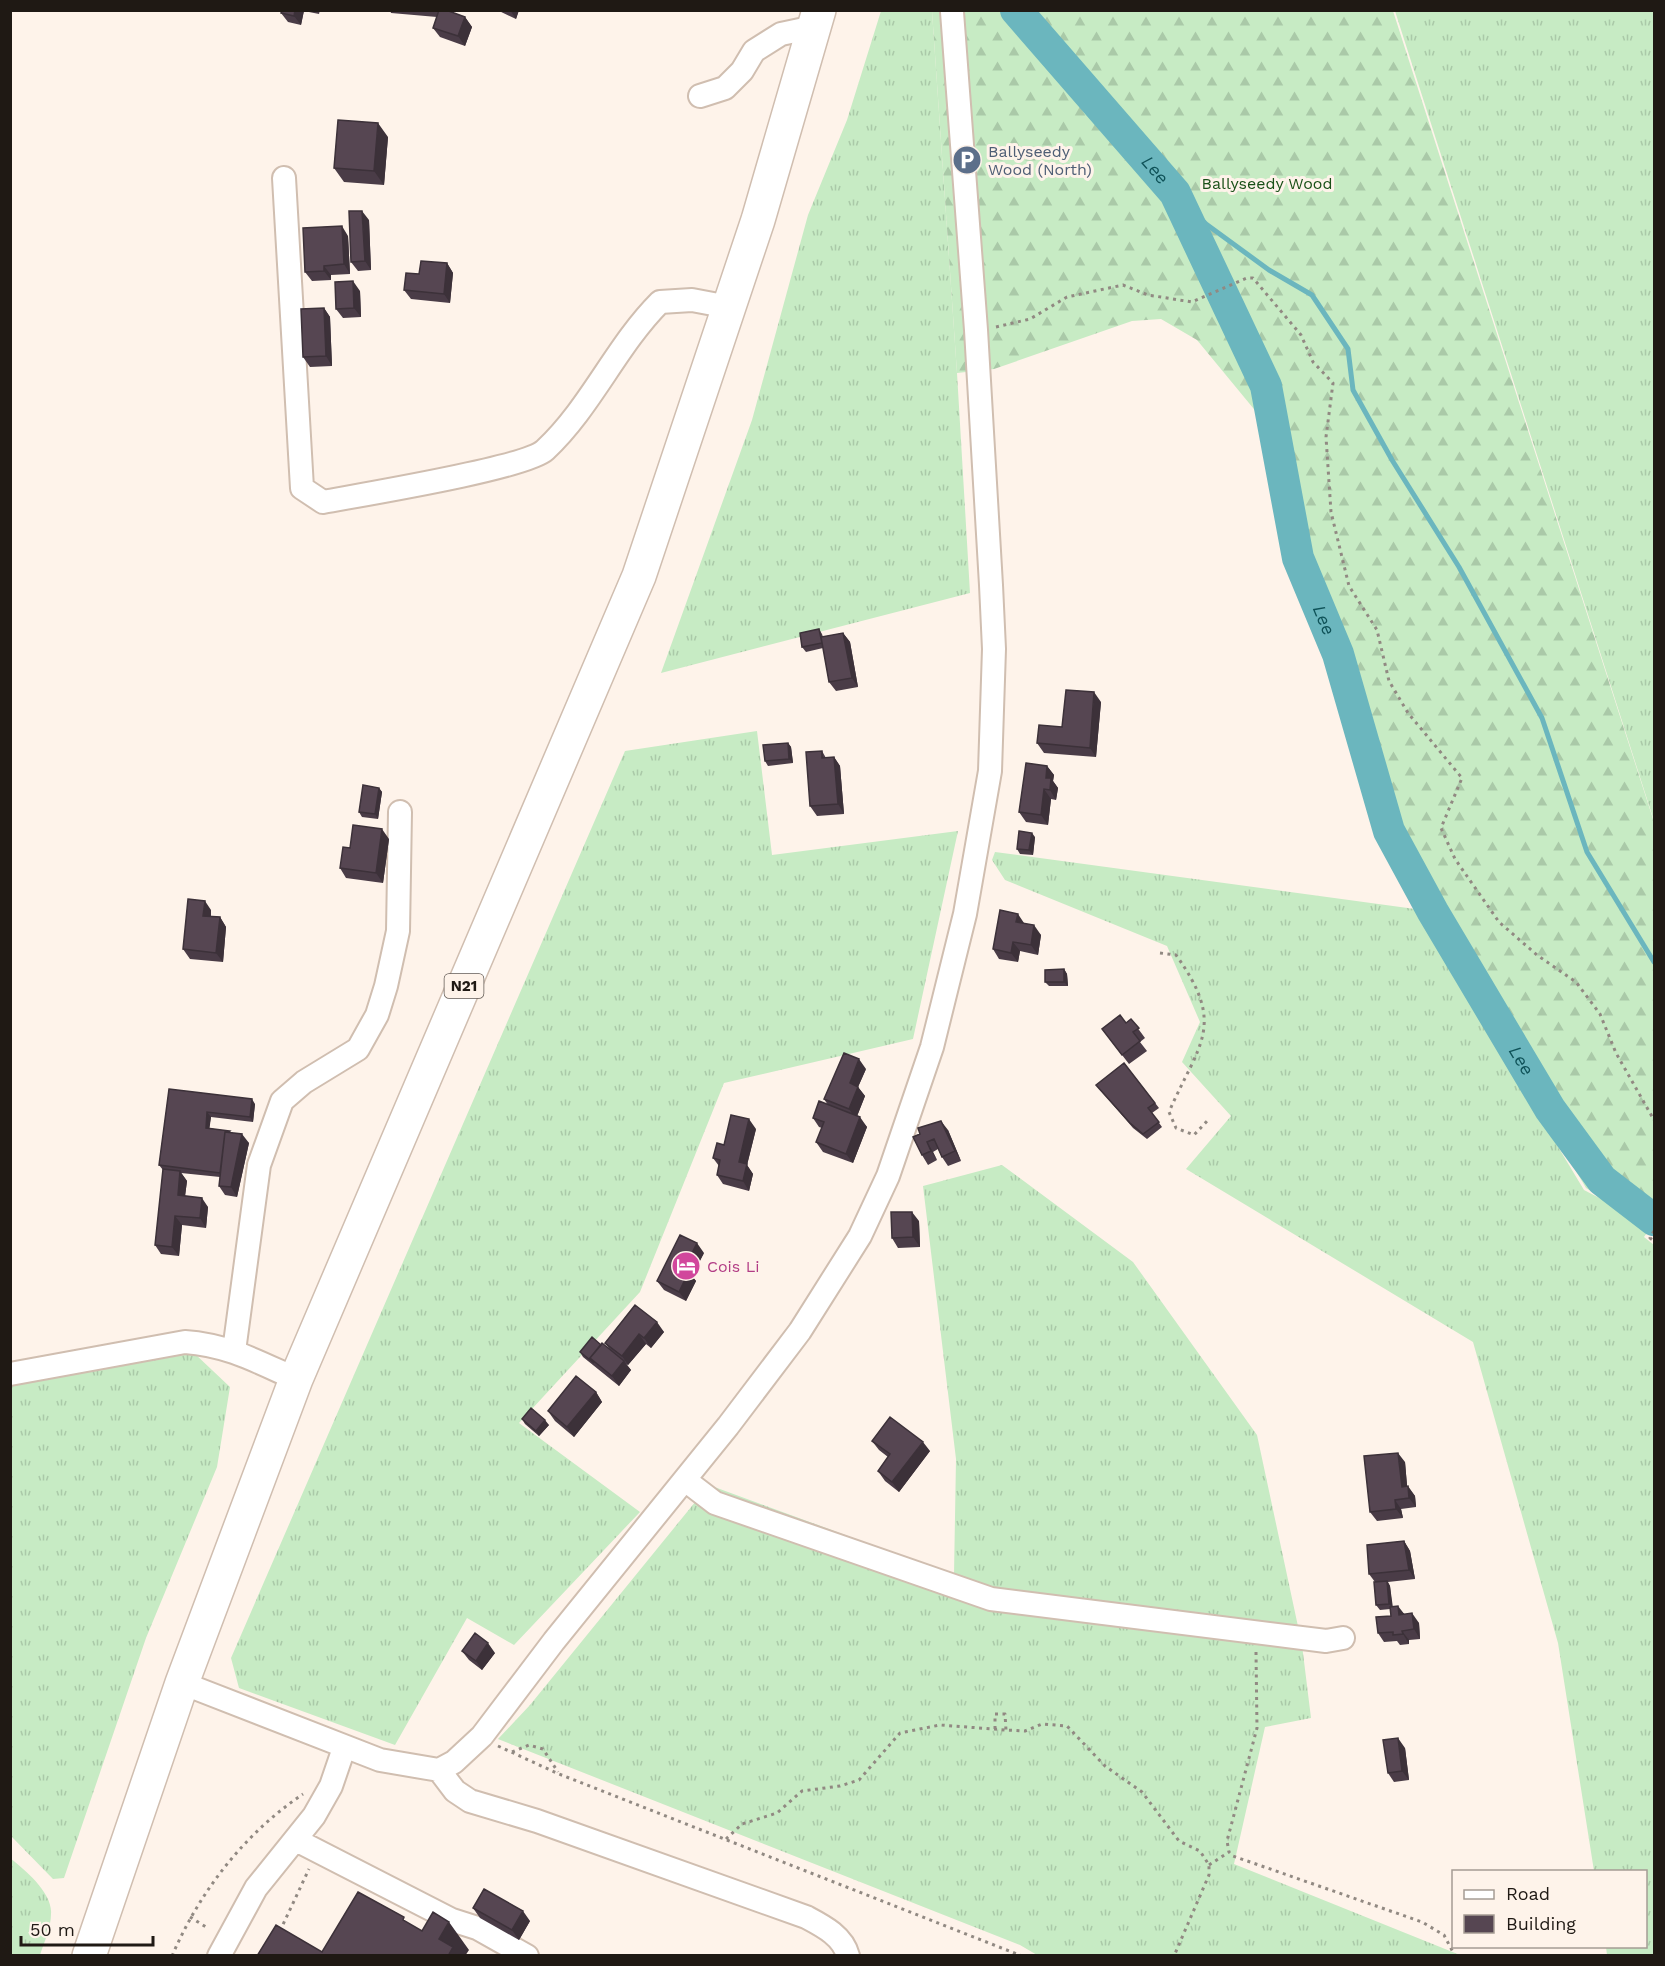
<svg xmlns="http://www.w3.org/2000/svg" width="1665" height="1966" font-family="'Work Sans',sans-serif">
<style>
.grass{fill:url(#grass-tufts)}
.forest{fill:url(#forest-firs)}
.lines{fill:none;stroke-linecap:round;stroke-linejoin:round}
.stream{stroke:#6bb6be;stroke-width:5}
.river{stroke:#6bb6be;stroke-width:32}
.minor-casing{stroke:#d0beb0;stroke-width:26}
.highway-casing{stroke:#d0beb0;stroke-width:36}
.path{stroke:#918982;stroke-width:3;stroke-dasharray:3 4.5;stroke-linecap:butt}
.minor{stroke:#fff;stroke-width:22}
.highway{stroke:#fff;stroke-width:33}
.wall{fill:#4a3c47}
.shaded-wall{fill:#3c3139}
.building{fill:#564652;stroke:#3c3139;stroke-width:1.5}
.labels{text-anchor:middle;stroke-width:6;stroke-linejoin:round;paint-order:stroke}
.shield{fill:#fef3ea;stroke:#625a54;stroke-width:1.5}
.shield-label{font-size:15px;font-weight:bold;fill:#1f1914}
.service-label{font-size:16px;fill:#4e5e75;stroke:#fef3ea;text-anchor:start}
.park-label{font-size:16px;fill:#195017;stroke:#fef3ea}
.hotel-label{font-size:16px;fill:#b23c85;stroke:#fef3ea;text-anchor:start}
.water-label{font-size:18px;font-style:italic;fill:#0f5258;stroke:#fef3ea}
</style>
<defs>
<pattern id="grass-tufts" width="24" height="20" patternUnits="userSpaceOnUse" patternTransform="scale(1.5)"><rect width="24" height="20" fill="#c7ebc4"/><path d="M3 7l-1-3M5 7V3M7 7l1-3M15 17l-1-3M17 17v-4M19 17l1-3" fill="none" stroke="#aac9a8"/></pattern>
<pattern id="forest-firs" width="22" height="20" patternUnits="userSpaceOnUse" patternTransform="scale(1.5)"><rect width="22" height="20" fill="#c7ebc4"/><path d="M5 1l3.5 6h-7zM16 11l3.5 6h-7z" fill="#aac9a8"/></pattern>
</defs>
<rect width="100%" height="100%" fill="#fef3ea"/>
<path class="grass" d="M881 11H932L957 373 970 593 661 673 752 420 808 215 847 120Z
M1395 11H1654V821Z
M757 731 772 855 958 831 913 1039 724 1083 640 1292 519 1423 640 1512 514 1645 467 1618 395 1745 239 1688 231 1658 625 751Z
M995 852 1415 909 1584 1190 1634 1216 1649 1230 1644 1237 1654 1245V1955H1607L1606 1947 1646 1946V1872L1594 1871 1558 1643 1473 1342 1186 1169 1231 1116 1182 1062 1200 1022 1167 946 1005 880 992 860Z
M1002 1165 1133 1262 1257 1435 1302 1645 1311 1718 1265 1727 1234 1864 1460 1955H1037L1020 1945 498 1739 530 1705 709 1485 954 1575 956 1459 923 1186Z
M194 1353 230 1387 217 1467 146 1638 64 1878 53 1879 11 1836 10 1386Z
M10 1858C25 1870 53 1893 51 1914 51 1927 44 1943 40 1955H11Z"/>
<path class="forest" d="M932 11H1393L1654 822V1231L1586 1188 1390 858 1332 667 1289 562 1258 414 1197 340 1161 319 1132 321 994 369 957 373Z"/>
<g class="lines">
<path class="stream" d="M1175 193 1206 224 1269 270 1312 295 1348 349 1353 390 1392 460 1459 567 1542 718 1587 852 1654 962"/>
<path class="river" id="s1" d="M1016 10 1175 193 1266 386 1298 558 1338 654 1389 831 1433 912 1550 1109 1602 1180 1654 1220"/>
<g class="minor-casing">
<path id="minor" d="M700 96 725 88 742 71 754 51 781 34 814 27
M284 178 302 488 323 502C360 495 526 468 545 450 591 407 616 346 660 302L692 300 729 307
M234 1351 259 1165 282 1101 304 1082 358 1049 377 1015 386 986 398 931 400 812
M10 1374 185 1342C228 1345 258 1362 296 1379
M685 1480 715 1503 991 1599 1326 1641 1343 1638
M182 1683 380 1760 439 1770 454 1762 482 1736 554 1641 728 1426 800 1331 860 1236 888 1176 932 1047 965 914 990 771 994 649 991 585 976 330 952 12
M439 1770 455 1791 470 1801 537 1821 806 1917C823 1926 843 1936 848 1956
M296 1840 452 1920 477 1928 527 1956
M219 1956 256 1888 314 1816 331 1786 344 1748"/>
</g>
<g class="highway-casing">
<path id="highway" d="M89 1956 182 1683 296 1379 639 576 758 220 819 10"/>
</g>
<path class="path" d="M996 327 1030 319 1067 297 1123 285 1148 295 1192 302 1247 278H1253L1301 335 1313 362 1333 383 1326 437 1331 512 1349 586 1377 630 1389 681 1408 713 1462 778 1441 828 1455 859 1499 922 1537 955 1576 982 1600 1014 1616 1053 1654 1120
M1160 953 1176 955C1227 1026 1199 1043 1169 1112L1176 1128 1194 1135 1208 1120
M1654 1231 1650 1238 1654 1241
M1256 1652 1257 1728 1227 1841 1229 1852 1233 1856 1422 1922 1444 1935 1455 1956
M995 1729V1714H1005L1006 1730
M498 1746 559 1774 1022 1956
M512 1752 529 1745 543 1749 558 1772
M726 1839 742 1824 777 1813 802 1791 840 1786 859 1780 900 1733 940 1725 1006 1730 1025 1731 1042 1724 1067 1726 1105 1766 1142 1792 1179 1841 1200 1851 1209 1865V1875L1174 1956
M1209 1865 1229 1852
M190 1917 206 1927
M280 1931 309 1869
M255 1955V1956
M172 1956C200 1891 244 1834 303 1794"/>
<use href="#minor" class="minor"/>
<use href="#highway" class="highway"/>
</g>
<path class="wall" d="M282 10H320L319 14 304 11 301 25 288 22 281 13Z
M390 10H446L465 17 472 27 465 46 440 37 433 28 437 17 391 13Z
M497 10H519L516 19Z
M388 137 384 185 344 182 334 168Z
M369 220 371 270 358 271 351 262Z
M348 236 350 274 331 275V280L312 281 305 272Z
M447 263 453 273 450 303 411 299 404 290 419 274Z
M360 291 361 317 343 318 336 309Z
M324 308 330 317 332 366 310 367 303 357Z
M819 629 822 634 823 637 843 633 850 642 858 687 836 691 829 682 823 648 806 652 802 647Z
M1101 702 1096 757 1044 753 1037 743Z
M788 743 791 747 793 763 768 766 765 761Z
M822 751 826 758 834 757 840 766 844 814 817 816 810 806Z
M1047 766 1054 775 1053 781 1058 788 1056 800 1051 799 1048 825 1026 822 1019 812Z
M379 788 382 792 378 819 362 817 359 812Z
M1035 837 1033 855 1020 854 1017 849Z
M389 839 383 883 346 878 340 868 350 848Z
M211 910V916L220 917 226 927 223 962 190 959 183 949Z
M1024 923 1041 935 1038 955 1020 951 1018 962 999 959 993 949Z
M1064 969 1067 974 1068 986H1049L1045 982Z
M1131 1019 1145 1038 1140 1042 1147 1051 1129 1064 1102 1029 1126 1023Z
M1124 1063 1159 1108 1152 1113 1162 1127 1147 1139 1133 1128 1096 1085Z
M866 1069 858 1087 865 1096 857 1116 867 1127 853 1163 823 1152 816 1142 822 1128 819 1127 813 1118 828 1105 824 1099Z
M169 1089 255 1104 253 1122 211 1117 209 1128 231 1132 249 1143 237 1197 225 1195 219 1186 220 1177 181 1173 187 1181 185 1196 208 1207 206 1228 182 1225 179 1256 161 1254 155 1245 163 1170 159 1165Z
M756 1129 747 1165 753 1174 749 1191 723 1184 717 1175 719 1166 713 1158 724 1145Z
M948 1130 961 1161 948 1166 942 1157 938 1149 933 1152 937 1160 928 1165 922 1155 920 1134Z
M919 1221 920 1247 898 1248 892 1238Z
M704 1253 692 1276 696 1281 686 1301 664 1290 657 1281Z
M635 1305 664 1332 651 1348 646 1344 628 1365 626 1364 631 1370 619 1386 583 1357 580 1352 601 1345 610 1350 605 1343Z
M596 1392 602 1402 574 1437 555 1421 548 1411Z
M522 1419 549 1425 539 1436 525 1424Z
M872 1441 930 1451 899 1492 885 1481 878 1471 888 1457 879 1450Z
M1405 1462 1407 1486 1415 1496 1416 1507 1401 1509 1403 1518 1377 1521 1370 1512Z
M1404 1541 1410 1551 1415 1579 1388 1582 1390 1586 1392 1606 1419 1623 1420 1639 1409 1640V1644L1400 1645 1397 1641 1384 1642 1378 1633 1391 1616 1390 1609 1380 1610 1376 1605 1375 1582 1369 1574Z
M462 1651 495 1653 482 1670 469 1660Z
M1405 1748 1409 1780 1394 1782 1388 1773Z
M473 1908 530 1921 519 1940 480 1918Z"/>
<path class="shaded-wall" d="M295 10H304L301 25 294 16Z
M510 10H519L516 19Z
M465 17 472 27 465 46 458 36Z
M378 123 388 137 384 185 374 171Z
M362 211 369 220 371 270 365 261Z
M342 226 348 236 350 274 344 264Z
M447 263 453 273 450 303 444 294Z
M324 266 331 275V280L324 271Z
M353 281 360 291 361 317 354 308Z
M324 308 330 317 332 366 326 356Z
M843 633 850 642 858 687 852 678Z
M1094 692 1101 702 1096 757 1090 748Z
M788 743 791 747 793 763 789 759Z
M834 757 840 766 844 814 838 804Z
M1047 766 1054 775 1053 781 1058 788 1056 800 1050 790 1046 778Z
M379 788 382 792 378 819 375 814Z
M1044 789 1051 799 1048 825 1041 815Z
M382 829 389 839 383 883 376 873Z
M1032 833 1035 837 1033 855 1029 850Z
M205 901 211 910 210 925 203 916Z
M1018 914 1024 923 1023 932 1016 922Z
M220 917 226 927 223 962 216 953Z
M1034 925 1041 935 1038 955 1031 945Z
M1013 942 1020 951 1018 962 1011 953Z
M1064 969 1067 974 1068 986 1064 982Z
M859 1059 866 1069 858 1087 865 1096 856 1119 849 1109 850 1083Z
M252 1099 255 1104 253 1122 250 1117Z
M207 1112 211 1117 209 1132 206 1128Z
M860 1117 867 1127 853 1163 846 1154Z
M749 1119 756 1129 747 1165 753 1174 749 1191 743 1181 739 1162Z
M941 1121 948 1130 961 1161 955 1151Z
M242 1134 249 1143 237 1197 231 1187Z
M927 1142 933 1152 937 1160 931 1151Z
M180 1171 187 1181 184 1204 178 1195Z
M202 1198 208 1207 206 1228 200 1218Z
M912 1212 919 1221 920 1247 913 1237Z
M175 1216 182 1225 179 1256 172 1247Z
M697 1243 704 1253 692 1276 696 1281 686 1301 679 1292 684 1269Z
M657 1322 664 1332 651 1348 644 1338Z
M639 1334 646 1344 628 1365 622 1356Z
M624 1361 631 1370 619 1386 612 1376Z
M596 1392 602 1402 574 1437 567 1427Z
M545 1420 549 1425 539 1436 536 1431Z
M923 1442 930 1451 899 1492 892 1482Z
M1398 1453 1405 1462 1408 1496 1402 1487Z
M1408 1486 1415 1496 1416 1507 1409 1498Z
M1395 1500 1401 1509 1403 1518 1396 1509Z
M1404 1541 1410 1551 1415 1579 1409 1570Z
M1387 1581 1390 1586 1393 1608 1389 1604Z
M1398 1606 1405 1615H1399Z
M1412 1613 1419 1623 1420 1639 1414 1629Z
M1402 1631 1409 1640V1644L1403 1634Z
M488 1643 495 1653 482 1670 476 1661Z
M1398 1738 1405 1748 1409 1780 1402 1771Z
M523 1911 530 1921 519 1940 512 1930Z
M449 1922 469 1950 465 1956H448L439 1939Z"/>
<path class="building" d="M282 10H295L294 16 281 13Z
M439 10H446L465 17 458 36 433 28Z
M338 120 378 123 374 171 334 168Z
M349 211H362L365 261 351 262Z
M342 226 344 264 324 266V271L305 272 303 228Z
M421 261 447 263 444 294 404 290 406 273 419 274Z
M353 281 354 308 336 309 335 282Z
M324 308 326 356 303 357 301 309Z
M819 629 822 643 802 647 800 633Z
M843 633 852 678 829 682 821 637Z
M1066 690 1094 692 1090 748 1037 743 1039 725 1062 727Z
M788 743 789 759 765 761 763 745Z
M822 751V758L834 757 838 804 810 806 806 752Z
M1026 763 1047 766 1046 778H1051L1050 790 1044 789 1041 815 1019 812Z
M363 785 379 788 375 814 359 812Z
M353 825 382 829 376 873 340 868 343 847 350 848Z
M1019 831 1032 833 1029 850 1017 849Z
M188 899 205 901 203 916 220 917 216 953 183 949Z
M1000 910 1018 914 1016 922 1034 925 1031 945 1013 942 1011 953 993 949Z
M1064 969V982H1045V970Z
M1120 1015 1126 1023 1131 1019 1139 1028 1133 1032 1140 1041 1122 1055 1102 1029Z
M844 1053 859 1059 850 1083 858 1087 849 1109 824 1099Z
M1124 1063 1155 1103 1148 1108 1159 1122 1143 1134 1130 1123 1096 1085Z
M169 1089 252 1099 250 1117 207 1112 206 1128 230 1131 229 1132H225L220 1173 159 1165Z
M819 1101 860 1117 846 1154 816 1142 824 1122 813 1118Z
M731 1115 749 1119 739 1162 747 1164 743 1181 717 1175 720 1160 713 1158 717 1143 724 1145Z
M941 1121 955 1151 942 1157 934 1139 927 1142 931 1151 922 1155 913 1137 920 1134 918 1128Z
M225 1132 242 1134 231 1187 219 1186Z
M163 1169 180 1171 178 1195 202 1198 200 1218 175 1216 172 1247 155 1245Z
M891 1212H912L913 1237 892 1238Z
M680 1235 697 1243 684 1269 689 1271 679 1292 657 1281Z
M635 1305 657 1322 644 1338 639 1334 622 1356 605 1343Z
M592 1337 601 1345 590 1358 594 1363 580 1352Z
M602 1343 624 1361 612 1376 590 1358Z
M576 1376 596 1392 567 1427 548 1411Z
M531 1408 545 1420 536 1431 522 1419Z
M890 1417 923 1442 892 1482 878 1471 890 1454 872 1441Z
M1398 1453 1402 1487 1408 1486 1409 1498 1395 1500 1396 1509 1370 1512 1364 1456Z
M1404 1541 1409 1570 1369 1574 1367 1545Z
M1387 1581 1389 1604 1376 1605 1374 1582Z
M1398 1606 1399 1615 1412 1613 1414 1629 1402 1631 1403 1634 1393 1635V1632L1378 1633 1376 1617 1391 1616 1390 1607Z
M475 1633 488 1643 476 1661 462 1651Z
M1398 1738 1402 1771 1388 1773 1383 1740Z
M484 1889 523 1911 512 1930 473 1908Z
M358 1892 404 1917 403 1920 422 1931 433 1912 449 1922 439 1939 453 1947 448 1956H257L276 1925 322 1952Z"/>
<defs>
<g id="parking-disc" transform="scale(1.5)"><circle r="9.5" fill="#5c6f8a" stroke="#fef3ea"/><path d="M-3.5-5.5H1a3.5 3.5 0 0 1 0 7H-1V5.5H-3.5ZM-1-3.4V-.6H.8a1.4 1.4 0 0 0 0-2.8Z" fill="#fff"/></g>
<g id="hotel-disc" transform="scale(1.5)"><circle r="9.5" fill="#d1479c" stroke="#fef3ea"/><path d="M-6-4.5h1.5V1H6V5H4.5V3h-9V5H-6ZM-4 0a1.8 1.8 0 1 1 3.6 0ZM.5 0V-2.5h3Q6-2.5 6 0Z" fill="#fff"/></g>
</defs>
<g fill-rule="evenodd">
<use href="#parking-disc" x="967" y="160"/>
<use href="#hotel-disc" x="686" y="1266"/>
</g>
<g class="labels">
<rect class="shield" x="444.5" y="974" width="39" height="24" rx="4.5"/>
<g class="shield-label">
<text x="464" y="991">N21</text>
</g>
<g class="service-label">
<text x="988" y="157">Ballyseedy<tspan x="988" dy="18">Wood (North)</tspan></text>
</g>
<g class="park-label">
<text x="1267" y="189">Ballyseedy Wood</text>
</g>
<g class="hotel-label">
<text x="707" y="1272">Cois Li</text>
</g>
<g class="water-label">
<text dy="6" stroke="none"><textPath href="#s1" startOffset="212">Lee</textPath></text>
<text dy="6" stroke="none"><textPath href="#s1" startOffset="698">Lee</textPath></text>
<text dy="6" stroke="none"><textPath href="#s1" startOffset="1184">Lee</textPath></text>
</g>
</g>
<rect width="1665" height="1966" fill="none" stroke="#1f1914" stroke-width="24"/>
<rect x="1452" y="1870" width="195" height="78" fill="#fef3ea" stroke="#a59c94" stroke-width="1.5"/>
<rect x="1464" y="1890" width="30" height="9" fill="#ffffff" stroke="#a59c94" stroke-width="1.5"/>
<text x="1506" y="1900" font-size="18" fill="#1f1914">Road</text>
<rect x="1464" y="1915" width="30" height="18" fill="#564652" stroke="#a59c94" stroke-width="1.5"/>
<text x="1506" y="1930" font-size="18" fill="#1f1914">Building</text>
<path d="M21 1936v9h132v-9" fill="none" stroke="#1f1914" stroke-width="3"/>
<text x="30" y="1936" font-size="18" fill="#1f1914" stroke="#fef3ea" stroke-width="4.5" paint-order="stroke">50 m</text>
</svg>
